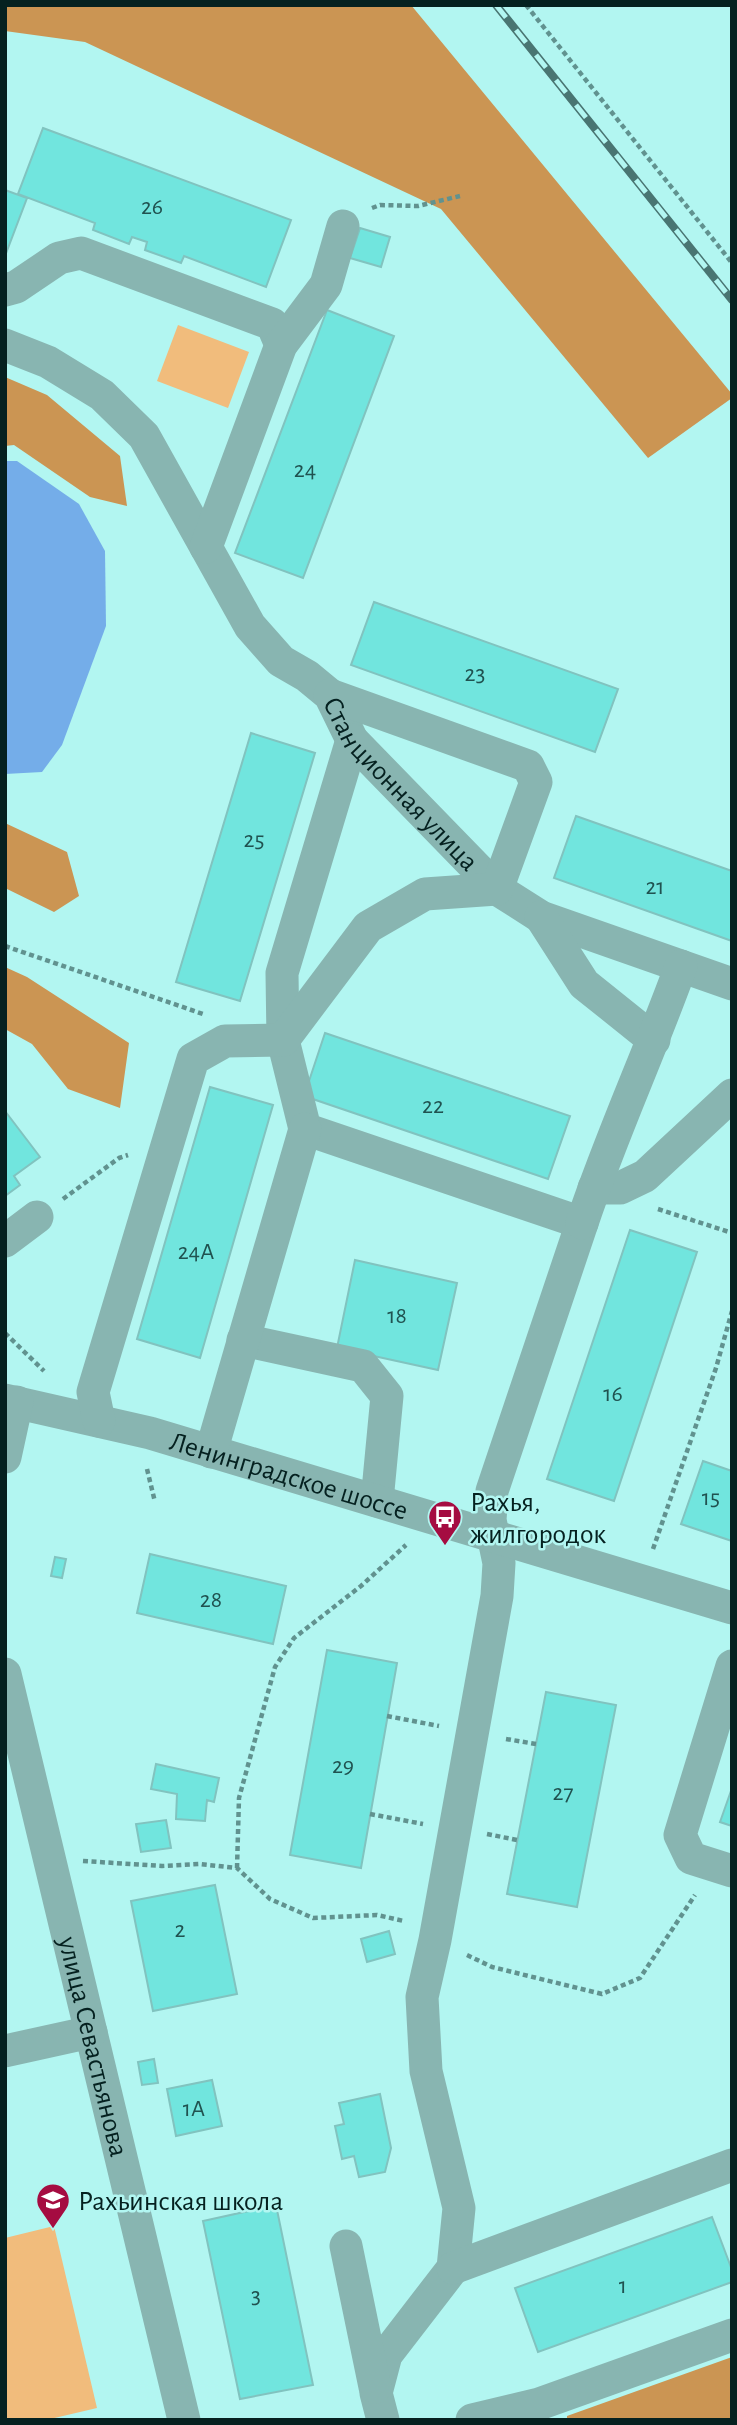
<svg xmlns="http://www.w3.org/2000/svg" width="737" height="2425" font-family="'Alegreya Sans',sans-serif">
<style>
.green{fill:#f1bc7c}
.forest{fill:#cb9553}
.water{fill:#74ade9}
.building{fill:#71e5de;stroke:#81c3bf;stroke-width:2}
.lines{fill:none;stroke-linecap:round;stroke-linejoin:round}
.path{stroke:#61928f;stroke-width:4.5;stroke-dasharray:5 3.5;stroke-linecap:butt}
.minor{stroke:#88b5b1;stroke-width:33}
.rail-casing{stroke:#497572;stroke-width:8}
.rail{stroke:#b2f6f1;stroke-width:5;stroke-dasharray:16;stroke-linecap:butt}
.labels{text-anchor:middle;stroke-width:5;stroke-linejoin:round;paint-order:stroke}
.number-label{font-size:24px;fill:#205250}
.street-label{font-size:28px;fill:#052120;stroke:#b2f6f1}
.poi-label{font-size:28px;fill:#052120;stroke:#b2f6f1;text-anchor:start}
</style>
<rect width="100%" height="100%" fill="#b2f6f1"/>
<path class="green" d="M178 325 249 352 228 408 157 381Z
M54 2226 97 2408 46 2420H5V2238Z"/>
<path class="forest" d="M5 5H411L732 394V398L648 458 441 209 85 42 5 31Z
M5 377 47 395 120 456 127 506 90 497 14 445 5 446Z
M5 823 67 852 79 896 54 912 5 888Z
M5 967 27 977 129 1043 120 1108 68 1089 32 1044 5 1029Z
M732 2357V2420H567V2416Z"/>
<path class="water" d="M5 461H17L79 504 105 551 106 626 62 745 42 772 5 774Z"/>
<path class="building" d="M43 128 291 220 266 287 184 256 181 263 145 250 147 242 132 237 129 244 93 230 95 223 18 194Z
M5 190 27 198 5 256Z
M360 228 390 237 381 267 350 258Z
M327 310 394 336 303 578 235 553Z
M374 602 618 689 595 752 351 665Z
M251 733 315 753 240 1001 176 982Z
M576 816 732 871V941L554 878Z
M325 1033 570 1116 548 1179 304 1096Z
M210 1087 273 1105 200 1358 137 1339Z
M5 1111 40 1157 14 1176 20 1185 5 1196Z
M630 1230 697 1252 614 1501 547 1479Z
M355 1260 457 1283 438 1370 337 1348Z
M703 1461 732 1471V1541L681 1524Z
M150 1554 286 1586 273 1644 137 1613Z
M55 1557 66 1559 62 1578 51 1576Z
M327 1650 397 1663 361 1868 290 1855Z
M546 1692 616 1705 577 1907 507 1894Z
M156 1764 219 1778 214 1802 207 1800 205 1821 176 1819 177 1794 151 1789Z
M732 1788V1826L720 1822Z
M166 1820 171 1848 141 1852 136 1824Z
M215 1885 237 1994 153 2011 131 1901Z
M389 1931 395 1954 367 1962 361 1939Z
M154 2059 158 2083 142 2085 138 2062Z
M212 2080 222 2126 176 2136 167 2089Z
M380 2094 391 2148 385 2172 359 2177 354 2156 342 2159 335 2126 344 2124 339 2103Z
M276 2205 313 2385 240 2399 203 2221Z
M712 2217 732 2270V2282L538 2352 515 2288Z"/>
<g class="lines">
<path class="path" d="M526 5 732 263
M372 208 380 205 418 206 460 196
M5 946 203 1014
M63 1199 119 1158 128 1155
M658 1209 729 1232 732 1231
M5 1333 44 1371
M147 1469 155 1502
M653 1549 716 1368 732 1311
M387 1716 439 1726
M506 1739 536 1744
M370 1814 423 1824
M487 1834 517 1840
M83 1861 162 1866 199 1864 237 1868 270 1899 313 1918 377 1915 404 1921
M237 1868 239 1798 275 1667 294 1638 361 1586 406 1545
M467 1955 492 1967 602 1994 640 1978 695 1895"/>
<g class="minor">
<path d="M5 290 16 287 59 258 81 253 272 324 281 345"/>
<path id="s1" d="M5 345 48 362 102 395 144 436 250 626 281 661 307 676 330 695 352 740 497 889 541 917 732 984"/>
<path d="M206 547 281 345 326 285 343 226"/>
<path d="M352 740 282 973 283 1040 305 1129 582 1223 492 1491 490 1520 499 1563 497 1596 435 1940 422 1997 426 2071 459 2208 453 2268 386 2355 376 2393 383 2420"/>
<path d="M541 917 584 984 654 1040"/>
<path d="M594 1188H620L645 1176 732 1095"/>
<path d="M582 1223C611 1136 650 1052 681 966"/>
<path d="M5 1241 37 1217"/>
<path d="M243 1340 363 1366 387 1396 377 1501"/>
<path id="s2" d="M5 1400 150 1433 732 1608"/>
<path d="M99 1421 93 1392 193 1059 225 1041 283 1040 368 927 425 894 497 889 536 782 528 766 330 695"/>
<path d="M211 1452 305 1129"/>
<path d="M5 1457 17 1402"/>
<path d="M732 1666 680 1835 691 1858 732 1871"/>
<path id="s3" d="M5 1674 184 2420"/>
<path d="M5 2051 91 2032"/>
<path d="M346 2246 375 2387"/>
<path d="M453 2268 732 2165"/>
<path d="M472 2420 539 2404 732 2335"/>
</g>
<g class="rail-casing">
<path id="rail" d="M496 5 732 300"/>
</g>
<use href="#rail" class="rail"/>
</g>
<defs>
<g id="bus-pin" transform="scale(1.75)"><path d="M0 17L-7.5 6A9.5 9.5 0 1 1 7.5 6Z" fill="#a50c41" stroke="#b2f6f1"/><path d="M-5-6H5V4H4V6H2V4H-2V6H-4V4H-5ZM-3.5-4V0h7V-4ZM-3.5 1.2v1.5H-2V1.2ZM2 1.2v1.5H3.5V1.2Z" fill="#fff"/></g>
<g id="school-pin" transform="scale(1.75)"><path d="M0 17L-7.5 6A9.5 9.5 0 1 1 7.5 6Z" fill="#a50c41" stroke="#b2f6f1"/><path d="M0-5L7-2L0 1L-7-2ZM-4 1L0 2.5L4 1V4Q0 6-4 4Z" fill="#fff"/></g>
</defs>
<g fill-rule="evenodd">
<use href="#bus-pin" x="445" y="1517"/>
<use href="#school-pin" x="53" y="2200"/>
</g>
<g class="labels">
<g class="number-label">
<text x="152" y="214">26</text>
<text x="305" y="477">24</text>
<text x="475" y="681">23</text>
<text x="254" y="847">25</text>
<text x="655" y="894">21</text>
<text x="433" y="1113">22</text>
<text x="196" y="1259">24А</text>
<text x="397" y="1323">18</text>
<text x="613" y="1401">16</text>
<text x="711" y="1505">15</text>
<text x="211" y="1607">28</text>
<text x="343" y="1773">29</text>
<text x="563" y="1800">27</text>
<text x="180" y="1937">2</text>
<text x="194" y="2116">1А</text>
<text x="623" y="2293">1</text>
<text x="256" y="2303">3</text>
</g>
<g class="street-label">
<text dy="10" stroke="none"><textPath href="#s1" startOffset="607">Станционная улица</textPath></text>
<text dy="10" stroke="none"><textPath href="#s2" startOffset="294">Ленинградское шоссе</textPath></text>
<text dy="10" stroke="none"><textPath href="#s3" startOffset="383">улица Севастьянова</textPath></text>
</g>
<g class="poi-label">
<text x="470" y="1511">Рахья,<tspan x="470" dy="32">жилгородок</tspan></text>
<text x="78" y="2210">Рахьинская школа</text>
</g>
</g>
<rect width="737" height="2425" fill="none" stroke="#052120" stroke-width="14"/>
</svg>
